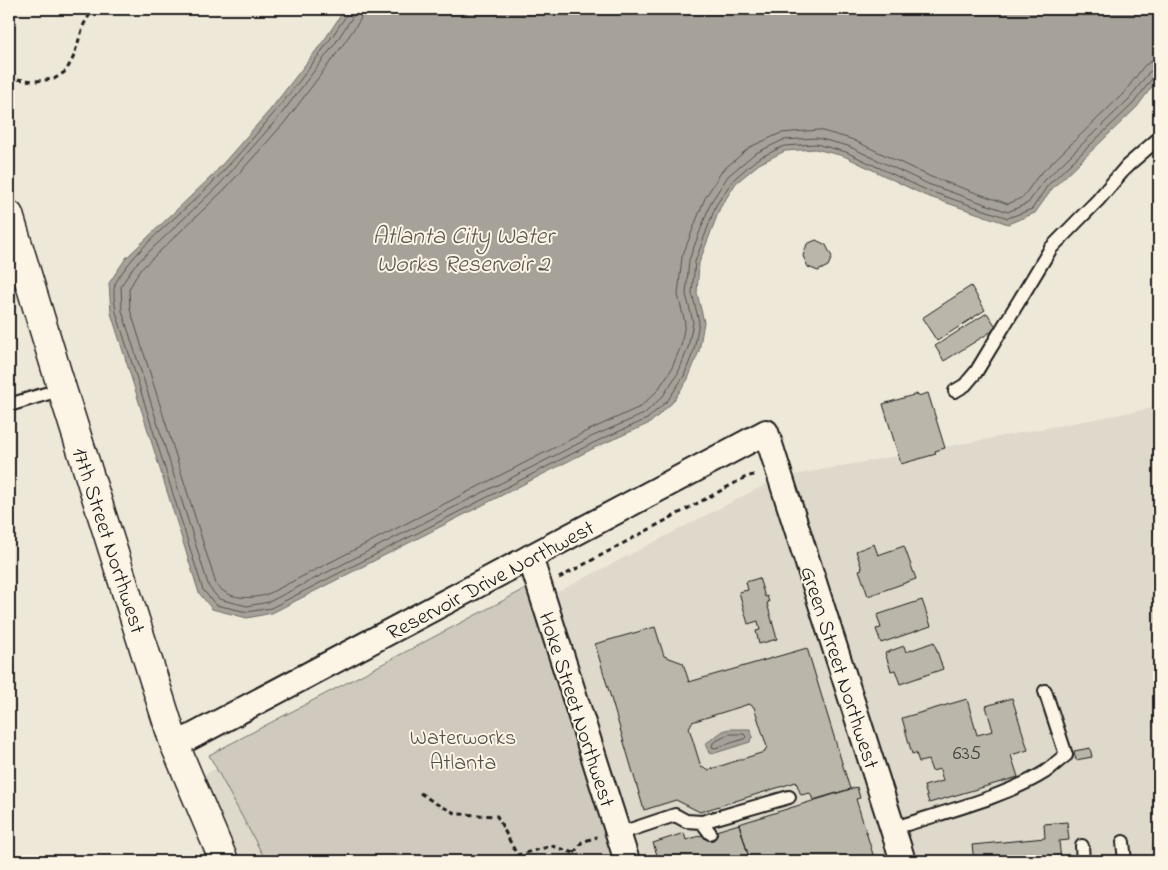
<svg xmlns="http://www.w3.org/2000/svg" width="1168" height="870" font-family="'Indie Flower',sans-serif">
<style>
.built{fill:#ded9cb}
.green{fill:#cfcabd;stroke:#76736c}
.water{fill:#a7a299;stroke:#6f6c67}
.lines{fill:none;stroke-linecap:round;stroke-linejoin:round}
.shore{stroke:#54524e;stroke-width:1}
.building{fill:#bab6aa;stroke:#1c1c1c;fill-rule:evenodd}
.service-casing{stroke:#1c1c1c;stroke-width:16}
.minor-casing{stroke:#1c1c1c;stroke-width:28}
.tertiary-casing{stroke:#1c1c1c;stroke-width:31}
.path{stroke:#1c1c1c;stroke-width:3;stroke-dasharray:5 4;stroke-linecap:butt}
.service{stroke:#fcf5e5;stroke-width:12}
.minor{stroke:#fcf5e5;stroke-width:24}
.tertiary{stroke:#fcf5e5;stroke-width:28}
.labels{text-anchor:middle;stroke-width:4;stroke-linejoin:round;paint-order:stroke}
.number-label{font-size:20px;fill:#444240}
.street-label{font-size:22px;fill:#1c1c1c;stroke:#fcf5e5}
.park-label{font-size:22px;fill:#52504c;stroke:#fcf5e5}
.water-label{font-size:24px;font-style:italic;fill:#5b5854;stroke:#fcf5e5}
</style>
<rect width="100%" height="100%" fill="#eee8d9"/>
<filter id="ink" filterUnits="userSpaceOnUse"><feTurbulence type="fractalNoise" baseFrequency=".02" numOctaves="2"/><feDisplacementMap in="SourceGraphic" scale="10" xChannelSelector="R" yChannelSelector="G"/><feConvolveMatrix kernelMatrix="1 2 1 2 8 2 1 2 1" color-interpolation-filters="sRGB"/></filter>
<g filter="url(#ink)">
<path class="built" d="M1159 407V861H228L200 777 778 478Z"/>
<path class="green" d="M529 587 616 861H266L209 755Z"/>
<path class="water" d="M345 9H1159V77L1137 107 1052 189 1035 213 1008 224 924 195 844 156 815 149 785 151 759 164 736 183 720 208 699 263 697 293 704 322 699 351 688 379 672 403 650 423 596 447 272 613 247 618 212 609 199 593 111 313 109 283 126 258 212 176 270 110 325 39Z
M729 729H750L753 737 751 738 750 742 712 754 709 753 705 744 723 731Z"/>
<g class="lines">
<path class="shore" d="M349 9 348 13C309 72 264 128 216 179 185 212 138 244 116 282 112 289 115 304 116 312L203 590 216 605 247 612 271 608 593 443 647 419 668 400 684 376 694 350 699 322 692 293 695 262 716 205 733 180 757 159 784 146 816 144 846 152 926 190 1008 218 1032 209 1048 185 1133 104 1154 76 1159 74
M355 9 353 16 334 45 279 117 220 184 134 266 121 286 122 311 209 587 219 599 247 606 269 602 591 437 644 414 663 396 678 373 688 348 693 322 686 294 689 260 711 202 728 176 754 154 783 140 817 138 848 146 928 184 1008 212 1028 203 1044 181 1129 99 1149 72 1159 68
M362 9 360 20 340 49 285 122 225 189 140 270 129 289 130 309 216 584C228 600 248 599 266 595L587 431 640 407 657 391 671 370 681 346 685 323 678 295 682 257 705 198 722 171 750 147 781 133 819 130 851 139 931 177 1008 204 1023 197 1038 176 1123 94 1144 66 1150 62 1159 60
M730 734H744L746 737 744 739 715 748 712 747 713 743Z"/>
</g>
<path class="building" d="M816 240 826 245 832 257 828 266 818 271 808 267 803 256 807 244Z
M971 286 985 310 937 341 922 318Z
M987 313 997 328 944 361 935 346Z
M928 393 945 448 935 451 936 454 901 464 883 404 917 394 918 396Z
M1154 528H1159V578Z
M874 544 878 555 904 546 916 579 868 596 859 570 862 569 856 551Z
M759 578 765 597 767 596 769 602 767 603 777 639 759 644 756 631 760 630 758 621 748 624 739 592 748 590 746 582Z
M922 600 931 626 881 643 876 629 881 628 877 615Z
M655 627 664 656 683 663 689 682 807 648 850 789 813 800 810 793 801 795 796 782 700 812 676 800 644 810 595 644ZM749 704 754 707 767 747 764 752 708 770 701 767 689 728 692 722Z
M934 642 943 669 900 684 895 670 891 671 885 653 904 646 906 652Z
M1012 698 1028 750 1011 755 1018 777 929 803 924 786 943 781 940 769 932 771 928 760 919 762 916 753 912 754 902 718 967 699 977 735 993 731 986 706Z
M1090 748 1092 757 1076 760 1074 751Z
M857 787 860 798 856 799 875 861H750L739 824Z
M1067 822 1069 840 1059 841 1061 861H974L972 845 1045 838 1044 824Z
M739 824 750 861H659L653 843 684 833 686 840Z"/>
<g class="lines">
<g class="service-casing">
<path id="service" d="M955 391 965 385 976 372 1051 248 1098 200 1127 166 1159 138
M9 405 62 389
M702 822 710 833
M892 829C939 813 1004 798 1045 772 1052 767 1059 760 1066 755L1045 691
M618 834 675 815 686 821 702 822 789 797
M1123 842 1125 861
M1082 846 1083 861"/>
</g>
<g class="minor-casing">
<path id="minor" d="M530 557 627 861
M174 743 189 738 766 432 903 861"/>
</g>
<g class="tertiary-casing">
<path id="tertiary" d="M9 215 62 389 174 743 224 861"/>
</g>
<path class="path" d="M9 80 16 79 35 81 54 79 66 71 73 58 84 24 93 9
M559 578 746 477 757 474
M420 793 435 803 457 814 497 816 517 855 552 846 574 853 572 861
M574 853 582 842 597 837"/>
<use href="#service" class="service"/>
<use href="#minor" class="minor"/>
<use href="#tertiary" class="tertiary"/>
</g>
</g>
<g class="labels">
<g class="number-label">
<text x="967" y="759">635</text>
</g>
<g class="street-label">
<text transform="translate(110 540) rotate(72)" y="8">17th Street Northwest</text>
<text transform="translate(490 579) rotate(-28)" y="8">Reservoir Drive Northwest</text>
<text transform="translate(841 667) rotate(72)" y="8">Green Street Northwest</text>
<text transform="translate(578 709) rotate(72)" y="8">Hoke Street Northwest</text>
</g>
<g class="park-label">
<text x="463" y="744">Waterworks<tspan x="463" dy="25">Atlanta</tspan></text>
</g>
<g class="water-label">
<text x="463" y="243">Atlanta City Water<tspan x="463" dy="28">Works Reservoir 2</tspan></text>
</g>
</g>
<rect width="1168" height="870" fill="none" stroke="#fcf5e5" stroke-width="30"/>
<rect x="15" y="15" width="1138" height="840" fill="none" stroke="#1c1c1c" stroke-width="2" filter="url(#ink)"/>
</svg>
